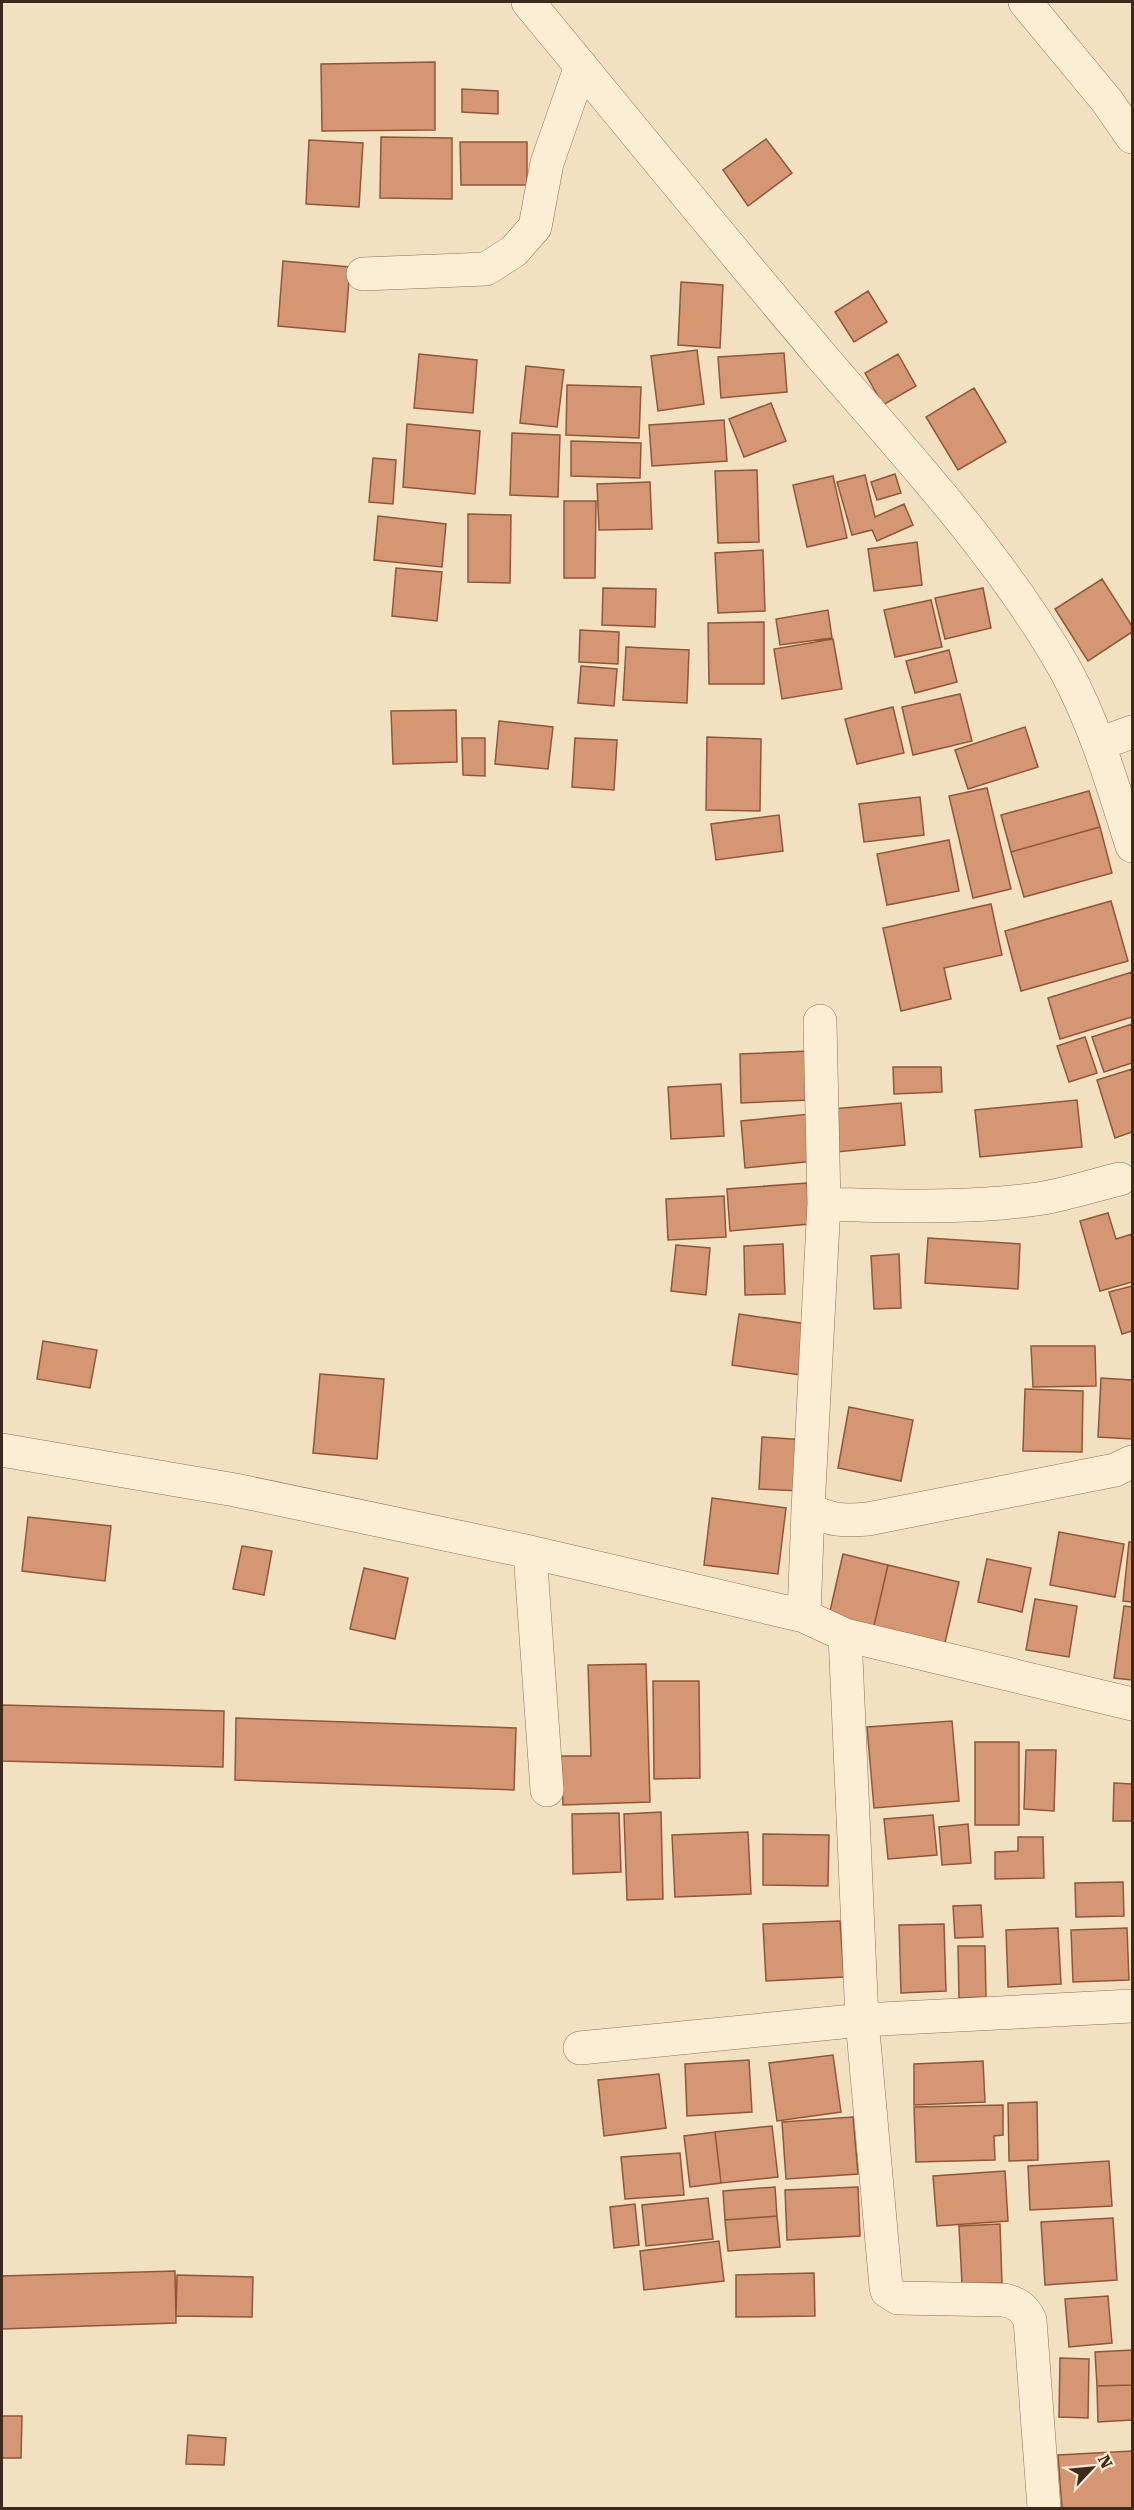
<svg xmlns="http://www.w3.org/2000/svg" width="1134" height="2510" font-family="'Roboto Serif',serif">
<style>
.building{fill:#d49673;stroke:#90573a;stroke-width:1.5}
.lines{fill:none;stroke-linecap:round;stroke-linejoin:round}
.minor-casing{stroke:#8e7156;stroke-width:34}
.minor{stroke:#fceed5;stroke-width:33}
</style>
<rect width="100%" height="100%" fill="#f2e1c1"/>
<path class="building" d="M435 62V130L322 131 321 64Z
M462 89 498 91V114L462 112Z
M381 137 452 138V199L380 198Z
M766 139 792 173 748 206 723 170Z
M309 140 363 143 359 207 306 204Z
M460 142H527V185H461Z
M283 261 350 267 345 332 278 326Z
M681 282 723 285 720 348 678 345Z
M868 291 887 322 854 342 835 312Z
M697 350 704 404 658 411 651 356Z
M784 353 787 392 721 398 718 357Z
M419 354 477 360 473 413 414 408Z
M898 354 916 386 883 405 865 373Z
M526 366 564 370 557 427 520 423Z
M567 385 641 387 639 438 566 435Z
M974 388 1006 442 958 470 926 417Z
M771 403 786 441 744 457 729 419Z
M724 420 727 461 652 466 649 425Z
M407 424 480 431 475 494 403 487Z
M512 433 560 435 558 497 510 495Z
M571 441 641 443 640 478 571 476Z
M373 458 396 460 393 504 369 502Z
M757 470 759 542 718 543 715 471Z
M895 474 901 493 877 500 871 482Z
M865 475 875 517 904 504 913 525 877 541 872 530 852 535 837 482Z
M833 476 847 538 807 547 793 485Z
M650 482 652 529 599 530 597 484Z
M564 501H596L595 578H564Z
M468 514 511 515 510 583 468 582Z
M378 516 446 524 442 567 374 560Z
M917 542 922 585 874 591 868 549Z
M763 550 765 611 718 613 715 553Z
M396 568 442 572 437 621 392 616Z
M1102 579 1132 626V632L1088 661 1055 609Z
M603 588 656 589 655 627 602 625Z
M983 588 991 628 945 639 935 598Z
M931 600 942 647 895 657 884 610Z
M828 610 832 638 780 645 776 619Z
M764 622V684H709L708 623Z
M580 630 619 632 618 664 579 662Z
M833 639 842 689 782 699 774 649Z
M626 647 689 650 687 703 623 700Z
M949 650 957 682 915 693 906 661Z
M581 666 617 669 614 706 578 703Z
M960 694 972 741 913 755 902 707Z
M893 707 904 753 857 764 845 719Z
M456 710 457 762 393 764 391 711Z
M499 721 553 727 548 769 495 764Z
M1025 727 1038 767 968 789 955 750Z
M707 737 761 739 760 811 706 810Z
M462 738H485V776L463 775Z
M575 738 617 740 614 790 572 787Z
M987 788 1011 889 973 898 949 796Z
M1089 791 1100 827 1011 852 1001 815Z
M920 797 924 835 864 842 859 804Z
M779 815 783 851 716 860 711 824Z
M1100 827 1112 873 1024 897 1011 852Z
M949 840 959 891 887 905 877 854Z
M1111 901 1128 961 1021 991 1005 931Z
M991 904 1002 955 944 968 951 999 901 1011 883 928Z
M1132 972V1017L1060 1039 1048 998Z
M1132 1024V1063L1104 1072 1092 1037Z
M1085 1037 1097 1073 1069 1082 1057 1046Z
M809 1051 810 1100 741 1103 740 1054Z
M893 1067H941L942 1092 894 1094Z
M1132 1069V1132L1115 1138 1097 1080Z
M721 1084 724 1136 671 1139 668 1087Z
M1077 1100 1082 1147 980 1157 975 1110Z
M901 1103 905 1145 837 1152 832 1109Z
M810 1114 815 1161 745 1168 741 1121Z
M807 1183 810 1224 730 1231 727 1189Z
M724 1196 726 1237 668 1240 666 1199Z
M1108 1213 1116 1239 1132 1234V1282L1100 1291 1080 1221Z
M928 1238 1020 1244 1018 1289 925 1283Z
M783 1244 785 1294 745 1295 744 1246Z
M676 1245 710 1248 706 1295 671 1291Z
M899 1254 901 1308 874 1309 871 1256Z
M1132 1286V1331L1122 1334 1109 1292Z
M739 1314 807 1324 800 1375 732 1365Z
M43 1341 97 1350 90 1388 37 1379Z
M1031 1346H1095L1096 1386 1033 1387Z
M320 1374 384 1379 377 1459 313 1453Z
M1101 1378 1132 1380V1439L1098 1437Z
M1025 1389 1083 1391 1082 1452 1023 1451Z
M849 1407 913 1420 901 1481 838 1468Z
M762 1437 806 1440 803 1491 759 1489Z
M712 1498 786 1508 778 1574 704 1565Z
M28 1517 111 1526 105 1581 22 1571Z
M1059 1532 1124 1544 1115 1597 1050 1585Z
M1129 1542H1132V1602L1123 1601Z
M242 1546 272 1551 264 1595 233 1589Z
M843 1554 888 1565 873 1630 828 1620Z
M987 1559 1031 1568 1022 1612 978 1602Z
M888 1565 959 1582 944 1647 873 1630Z
M364 1568 408 1578 395 1639 350 1629Z
M1035 1599 1077 1606 1069 1657 1026 1650Z
M1124 1606 1132 1607V1680L1114 1678Z
M646 1664 650 1802 563 1805 561 1756H591L588 1665Z
M653 1681H699L700 1778 654 1779Z
M2 1705 224 1711 223 1767 2 1761Z
M236 1718 516 1728 514 1790 235 1780Z
M952 1721 959 1801 874 1808 867 1727Z
M975 1742H1019V1825H975Z
M1026 1750H1056L1054 1811 1024 1809Z
M1114 1783 1132 1784V1821H1113Z
M661 1812 663 1899 627 1900 624 1814Z
M619 1813 621 1872 573 1874 572 1814Z
M933 1815 937 1855 888 1859 884 1819Z
M968 1824 971 1863 942 1865 939 1827Z
M748 1832 751 1894 675 1897 672 1835Z
M763 1834 829 1835 828 1886 763 1885Z
M1018 1837H1043L1044 1878 995 1879V1852L1018 1851Z
M1123 1882 1124 1916 1076 1917 1075 1883Z
M981 1905 983 1937 955 1938 953 1906Z
M840 1921 844 1977 766 1981 763 1924Z
M944 1924 946 1991 901 1993 899 1925Z
M1058 1928 1061 1984 1008 1987 1006 1930Z
M1127 1928 1129 1980 1073 1982 1071 1930Z
M958 1946H985L986 1997 959 1998Z
M833 2055 841 2112 777 2121 769 2063Z
M749 2060 752 2112 687 2116 685 2064Z
M983 2061 985 2102 914 2105V2064Z
M659 2074 666 2128 604 2136 598 2080Z
M1037 2102 1038 2160 1009 2161 1008 2103Z
M1003 2105V2135L994 2136 995 2160 916 2162 914 2107Z
M853 2117 858 2174 786 2179 782 2122Z
M772 2126 778 2177 721 2183 715 2132Z
M715 2132 721 2183 690 2187 684 2136Z
M680 2153 684 2195 625 2199 621 2157Z
M1109 2161 1112 2206 1030 2210 1028 2166Z
M1005 2171 1008 2221 937 2226 933 2176Z
M775 2187 777 2216 725 2220 723 2191Z
M858 2187 860 2236 787 2240 785 2190Z
M708 2198 713 2239 646 2246 642 2205Z
M635 2204 639 2245 614 2248 610 2207Z
M777 2216 780 2247 728 2251 725 2220Z
M1113 2218 1117 2280 1045 2285 1041 2222Z
M1000 2224 1002 2283 962 2284 959 2226Z
M719 2241 724 2281 644 2290 640 2251Z
M175 2271 176 2323 2 2329V2276Z
M814 2273 815 2316 736 2317V2275Z
M177 2275 253 2277 252 2317 176 2316Z
M1108 2296 1112 2343 1069 2347 1065 2299Z
M1132 2350V2385L1097 2386 1095 2352Z
M1060 2358 1089 2359 1088 2418 1059 2417Z
M1132 2385V2420L1098 2422 1097 2386Z
M2 2416H22L21 2458H2Z
M188 2435 226 2438 224 2465 186 2464Z
M1132 2451V2508H1062L1058 2455Z"/>
<g class="lines">
<g class="minor-casing">
<path id="minor" d="M528 2C626 121 723 240 823 358 908 457 1000 555 1065 669 1095 724 1113 786 1132 846
M1025 2 1107 101 1132 137
M363 274 486 269 514 251 535 227 547 163 581 66
M1099 744 1132 732
M824 1204C897 1206 972 1209 1044 1198 1069 1193 1095 1185 1120 1179
M2 1450 235 1490 530 1552 804 1616 845 1635 1132 1704
M808 1509 824 1204 820 1021
M530 1552 547 1790
M804 1616 808 1509C832 1521 842 1521 868 1519L1115 1470 1132 1462
M845 1635 862 2020 886 2287 887 2291 898 2298 1004 2300C1018 2303 1024 2308 1030 2320L1044 2508
M580 2048 862 2020 1132 2006"/>
</g>
<use href="#minor" class="minor"/>
</g>
<rect width="1134" height="2510" fill="none" stroke="#3c2a1c" stroke-width="6"/>
<g transform="translate(1092 2468) rotate(64)" stroke="#f9ebd1" stroke-width="4.5" paint-order="stroke">
<path d="M0-4.5L10 22L0 15L-10 22Z" fill="#3c2a1c"/>
<text y="-9" font-size="16" font-weight="bold" text-anchor="middle" fill="#3c2a1c">N</text>
</g>
</svg>
